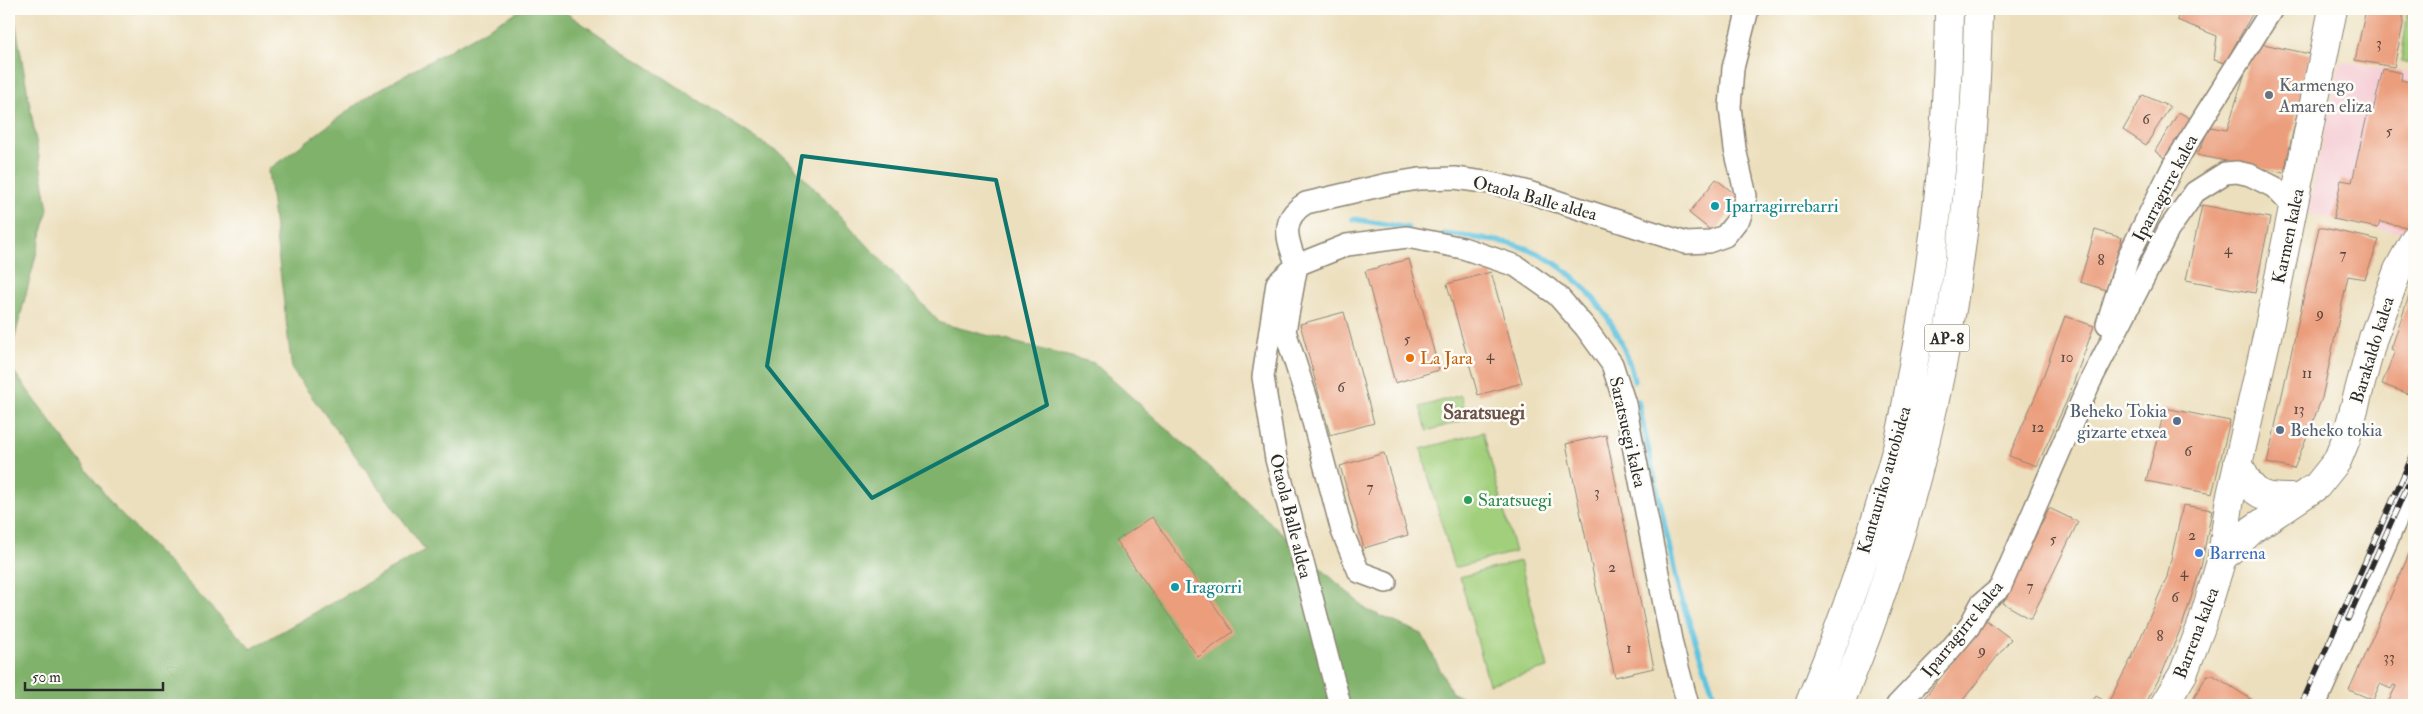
<svg xmlns="http://www.w3.org/2000/svg" width="2423" height="714" font-family="'IM FELL Double Pica',serif">
<style>
.built{fill:#f6cfd6}
.green{fill:#a1cf7c;stroke:#667d54}
.forest{fill:#80b26c;stroke:#566e4c}
.lines{fill:none;stroke-linecap:round;stroke-linejoin:round}
.stream{stroke:#61c3df;stroke-width:5.5}
.building{fill:#eb9d7b}
.street-casing{stroke:#8c8574;stroke-width:24}
.secondary-casing{stroke:#8c8574;stroke-width:30}
.highway-casing{stroke:#8c8574;stroke-width:30}
.street{stroke:#fff;stroke-width:21}
.secondary{stroke:#fff;stroke-width:28}
.highway{stroke:#fff;stroke-width:28}
.rail-casing{stroke:#2b2b2b;stroke-width:5.5}
.rail{stroke:#fdfcf7;stroke-width:4;stroke-dasharray:11;stroke-linecap:butt}
.marked{fill:none;stroke:#0f766e;stroke-width:4;stroke-linejoin:round}
.worship-dot{fill:#6b7280;stroke:#fdfcf7;stroke-width:2}
.culture-dot{fill:#0f9aa8;stroke:#fdfcf7;stroke-width:2}
.food-dot{fill:#e8710a;stroke:#fdfcf7;stroke-width:2}
.service-dot{fill:#5c6f8a;stroke:#fdfcf7;stroke-width:2}
.leisure-dot{fill:#2e9e5b;stroke:#fdfcf7;stroke-width:2}
.shop-dot{fill:#3f7fe0;stroke:#fdfcf7;stroke-width:2}
.labels{text-anchor:middle;stroke-width:5;stroke-linejoin:round;paint-order:stroke}
.number-label{font-size:15px;fill:#5b483f}
.shield{fill:#fdfcf7;stroke:#6a6a68;stroke-width:1}
.shield-label{font-size:16px;font-weight:bold;fill:#2b2b2b}
.worship-label{font-size:18px;fill:#5b616d;stroke:#fdfcf7;text-anchor:start}
.street-label{font-size:18px;fill:#2b2b2b;stroke:#fdfcf7}
.culture-label{font-size:18px;fill:#0d838f;stroke:#fdfcf7;text-anchor:start}
.food-label{font-size:18px;fill:#c56008;stroke:#fdfcf7;text-anchor:start}
.service-label{font-size:18px;fill:#4e5e75;stroke:#fdfcf7;text-anchor:end}
.leisure-label{font-size:18px;fill:#27864d;stroke:#fdfcf7;text-anchor:start}
.shop-label{font-size:18px;fill:#366cbe;stroke:#fdfcf7;text-anchor:start}
.quarter-label{font-size:20px;font-weight:bold;fill:#6e5347;stroke:#fdfcf7}
</style>
<rect width="100%" height="100%" fill="#fdfcf7"/>
<filter id="ink" filterUnits="userSpaceOnUse"><feTurbulence type="fractalNoise" baseFrequency=".02" numOctaves="2"/><feDisplacementMap in="SourceGraphic" scale="10" xChannelSelector="R" yChannelSelector="G"/><feConvolveMatrix kernelMatrix="1 2 1 2 8 2 1 2 1" color-interpolation-filters="sRGB"/></filter>
<filter id="wash" filterUnits="userSpaceOnUse"><feTurbulence type="fractalNoise" baseFrequency=".0096" numOctaves="4" result="noise"/><feDisplacementMap in="SourceGraphic" scale="20" xChannelSelector="R" yChannelSelector="G"/><feGaussianBlur stdDeviation="1.12" result="paint"/><feColorMatrix in="noise" values="0 0 0 0 0 0 0 0 0 0 0 0 0 0 0 0 0 1.4 0 .05"/><feComposite in="paint" operator="in"/></filter>
<g filter="url(#wash)">
<rect width="100%" height="100%" fill="#ecdfbd"/>
<path class="built" d="M2340 61 2414 73V210L2406 234 2307 214Z"/>
<path class="green" d="M2408 9H2414V65L2401 62Z
M1461 395 1468 419 1427 431 1420 407Z
M1483 432 1515 552 1454 568 1421 449Z
M1520 561 1548 668 1489 684 1460 577Z"/>
<path class="forest" d="M9 9H13L48 209 9 360Z
M522 9H560L786 158 940 323 1094 363 1367 610 1422 634 1452 693 1479 705H9V365L112 504 251 649 425 550 292 370 268 170 368 96Z"/>
<g class="lines">
<path class="stream" d="M1353 219 1408 228
M1444 234C1466 237 1490 239 1512 244 1574 260 1621 321 1634 381
M1638 401 1679 592 1712 689 1721 705"/>
</g>
<g id="blocks">
<path class="building" d="M2179 9H2255L2225 63 2214 60 2217 36 2177 20Z
M2366 9H2403V25L2394 67 2355 60Z
M2263 44 2310 54 2284 173 2197 155 2210 127 2227 130 2248 63Z
M2383 69 2402 73 2401 80 2414 83V210L2407 227 2380 222 2378 228 2333 219 2341 180 2352 182 2368 111H2373Z
M2143 95 2170 107 2146 145 2123 130Z
M2179 112 2191 119 2167 160 2155 151Z
M1716 179 1741 199 1714 233 1689 213Z
M2202 205 2270 218 2255 293 2186 280Z
M2319 227 2379 240 2365 279 2348 276 2322 398 2294 469 2267 463Z
M2095 230 2122 238 2106 290 2080 282Z
M1409 259 1439 370 1395 383 1365 271Z
M1491 272 1522 383 1478 395 1447 284Z
M2413 284H2414V396L2382 384 2395 351 2391 349Z
M1344 312 1374 423 1330 435 1300 324Z
M2065 316 2094 326 2068 398 2037 466 2009 456 2039 388Z
M2165 408 2230 421 2212 494 2146 481Z
M1606 435 1654 668 1615 677 1566 444Z
M1384 453 1408 535 1364 548 1340 466Z
M2183 505 2212 510 2201 567 2183 623 2163 671 2145 705H2090L2096 696 2108 703 2132 657 2167 577Z
M2049 508 2078 522 2031 619 2003 603Z
M1152 517 1233 632 1198 657 1116 541Z
M2414 543V705H2387L2396 686 2393 685 2391 689 2380 684 2373 700 2349 690Z
M1986 620 2011 639 1959 705H1925L1921 702Z
M2207 675H2213L2260 705H2190Z"/>
</g>
</g>
<g filter="url(#ink)">
<use href="#blocks" fill-opacity="0" stroke="#8c8574" stroke-width="1"/>
<g class="lines">
<g class="street-casing">
<path id="street" d="M1297 265C1287 240 1279 219 1306 203L1388 184 1419 179 1455 178 1491 183 1525 191 1686 243 1708 242 1725 236 1740 217 1746 196 1735 149 1730 107 1733 68 1748 9
M1297 265 1285 331 1307 399 1342 531 1359 572 1386 582
M2107 324 2129 255 2173 166 2272 9
M1340 705 1276 459 1263 377 1277 283 1297 265 1347 245 1407 237 1463 248 1516 266 1557 295 1585 327 1612 364 1625 404 1672 645 1688 705
M1897 705 1947 653 1969 627 1981 604 2000 588 2090 382 2169 229 2195 192 2225 173 2237 172 2250 175 2274 187 2294 208
M2315 705 2414 479"/>
</g>
<g class="secondary-casing">
<path id="secondary" d="M2238 462C2253 499 2263 498 2299 498
M2222 558 2253 529 2317 486 2337 461 2346 439 2373 338 2398 270 2414 240
M2164 705 2183 674 2201 627 2222 558 2229 504 2268 332 2333 9"/>
</g>
<g class="highway-casing">
<path id="highway" d="M1809 705C1844 620 1874 532 1898 444 1905 419 1908 392 1913 366 1936 249 1948 128 1949 9
M1839 705C1932 485 1975 247 1978 9"/>
</g>
<use href="#street" class="street"/>
<use href="#secondary" class="secondary"/>
<use href="#highway" class="highway"/>
<g class="rail-casing">
<path id="rail" d="M2348 619 2414 471
M2301 705 2414 452"/>
</g>
<use href="#rail" class="rail"/>
</g>
</g>
<path class="marked" d="M802 156 996 180 1047 405 872 498 767 366Z"/>
<circle class="worship-dot" cx="2269" cy="95" r="5"/>
<g class="culture-dot">
<circle cx="1715" cy="206" r="5"/>
<circle cx="1175" cy="587" r="5"/>
</g>
<circle class="food-dot" cx="1410" cy="358" r="5"/>
<g class="service-dot">
<circle cx="2177" cy="421" r="5"/>
<circle cx="2280" cy="430" r="5"/>
</g>
<circle class="leisure-dot" cx="1468" cy="500" r="5"/>
<circle class="shop-dot" cx="2199" cy="553" r="5"/>
<g class="labels">
<g class="number-label">
<text x="2379" y="48">3</text>
<text x="2146" y="124">6</text>
<text x="2389" y="136">5</text>
<text x="2228" y="254">4</text>
<text x="2343" y="259">7</text>
<text x="2101" y="265">8</text>
<text x="2320" y="318">9</text>
<text x="1407" y="344">5</text>
<text x="1490" y="360">4</text>
<text x="2067" y="362">10</text>
<text x="2307" y="378">11</text>
<text x="1341" y="392">6</text>
<text x="2299" y="414">13</text>
<text x="2038" y="432">12</text>
<text x="2188" y="456">6</text>
<text x="1370" y="492">7</text>
<text x="1597" y="497">3</text>
<text x="2192" y="540">2</text>
<text x="2053" y="544">5</text>
<text x="1612" y="572">2</text>
<text x="2184" y="577">4</text>
<text x="2030" y="591">7</text>
<text x="2175" y="602">6</text>
<text x="2160" y="641">8</text>
<text x="1629" y="653">1</text>
<text x="1982" y="655">9</text>
<text x="2389" y="662">33</text>
</g>
<rect class="shield" x="1924.5" y="324.5" width="45" height="27" rx="4"/>
<g class="shield-label">
<text x="1947" y="344">AP-8</text>
</g>
<g class="worship-label">
<text x="2279" y="91">Karmengo<tspan x="2279" dy="21">Amaren eliza</tspan></text>
</g>
<g class="street-label">
<text transform="translate(2165 188) rotate(-62)" y="6">Iparragirre kalea</text>
<text transform="translate(1535 198) rotate(15)" y="6">Otaola Balle aldea</text>
<text transform="translate(2288 236) rotate(-78)" y="6">Karmen kalea</text>
<text transform="translate(2372 350) rotate(-73)" y="6">Barakaldo kalea</text>
<text transform="translate(1628 432) rotate(77)" y="6">Saratsuegi kalea</text>
<text transform="translate(1884 480) rotate(-74)" y="6">Kantauriko autobidea</text>
<text transform="translate(1291 516) rotate(76)" y="6">Otaola Balle aldea</text>
<text transform="translate(1962 629) rotate(-51)" y="6">Iparragirre kalea</text>
<text transform="translate(2196 633) rotate(-69)" y="6">Barrena kalea</text>
</g>
<g class="culture-label">
<text x="1725" y="212">Iparragirrebarri</text>
<text x="1185" y="593">Iragorri</text>
</g>
<g class="food-label">
<text x="1420" y="364">La Jara</text>
</g>
<g class="service-label">
<text x="2167" y="417">Beheko Tokia<tspan x="2167" dy="21">gizarte etxea</tspan></text>
<text x="2290" y="436" text-anchor="start">Beheko tokia</text>
</g>
<g class="leisure-label">
<text x="1478" y="506">Saratsuegi</text>
</g>
<g class="shop-label">
<text x="2209" y="559">Barrena</text>
</g>
<g class="quarter-label">
<text x="1484" y="419">Saratsuegi</text>
</g>
</g>
<rect width="2423" height="714" fill="none" stroke="#fdfcf7" stroke-width="30"/>
<path d="M25 682v8h138v-8" fill="none" stroke="#2b2b2b" stroke-width="2.5"/>
<text x="32" y="682" font-size="15" fill="#2b2b2b" stroke="#fdfcf7" stroke-width="4" paint-order="stroke">50 m</text>
</svg>
